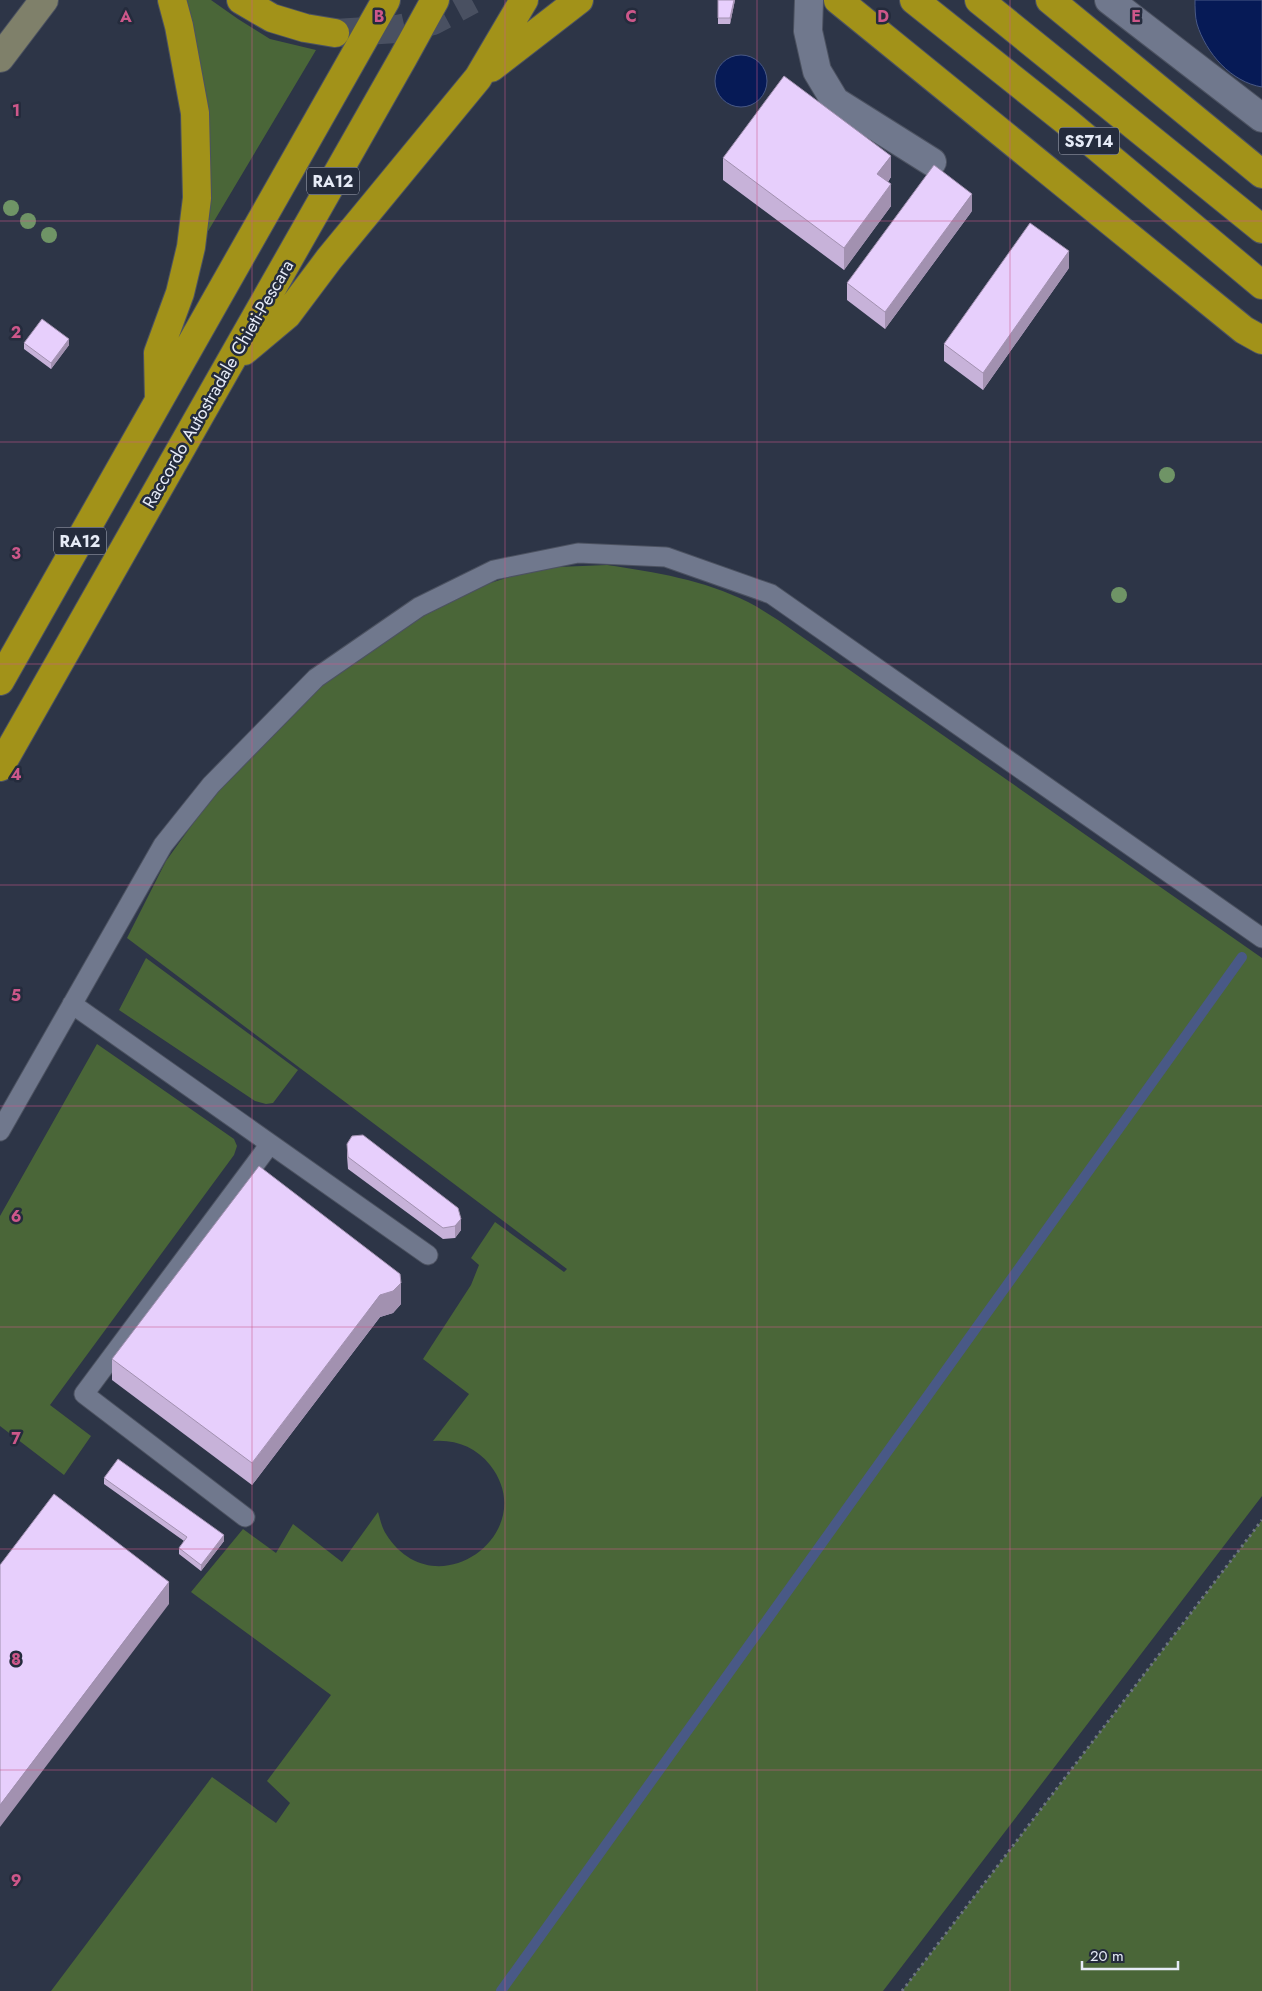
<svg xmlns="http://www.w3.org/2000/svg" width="1262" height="1991" font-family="Jost,sans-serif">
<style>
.green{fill:#4a6638}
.water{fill:#061a56;stroke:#495986}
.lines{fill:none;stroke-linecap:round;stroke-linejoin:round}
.stream{stroke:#495986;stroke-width:10}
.highway-tunnel{stroke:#495061;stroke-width:28;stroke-dasharray:28 14;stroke-linecap:butt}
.lane-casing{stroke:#4c5261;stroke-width:21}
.street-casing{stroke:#4c5261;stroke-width:30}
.secondary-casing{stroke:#4c5261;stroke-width:30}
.highway-casing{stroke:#4c5261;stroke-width:30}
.path{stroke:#6e7584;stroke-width:3;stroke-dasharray:2.5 4;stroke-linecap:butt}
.lane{stroke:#70788d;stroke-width:19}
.street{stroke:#70788d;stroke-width:28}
.secondary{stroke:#7f806a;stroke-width:28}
.highway{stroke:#a29219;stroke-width:28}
.tree{fill:#6f9466}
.wall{fill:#c7b2d9}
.shaded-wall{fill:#a291b0}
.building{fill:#e7cffc;stroke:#a291b0}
.grid{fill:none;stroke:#cd578a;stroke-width:1;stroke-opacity:0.55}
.labels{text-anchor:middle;stroke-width:5;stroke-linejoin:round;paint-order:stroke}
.shield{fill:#242b3c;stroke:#acb1bf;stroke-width:1}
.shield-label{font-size:16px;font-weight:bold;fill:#e6ebf7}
.street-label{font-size:18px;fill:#e6ebf7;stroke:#242b3c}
.grid-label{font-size:16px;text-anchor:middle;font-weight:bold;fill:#cd578a;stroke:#242b3c;stroke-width:5;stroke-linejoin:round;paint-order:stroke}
</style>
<rect width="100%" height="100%" fill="#2d3547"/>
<path class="green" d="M184 0H211L238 19 270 39 316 50 201 243Z
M607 565C655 572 704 580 748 602 758 607 768 614 778 620L1262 958V1496L883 1991H51L212 1777 276 1823 290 1803 267 1781 331 1695 191 1592 243 1529 276 1553 293 1524 342 1562 378 1512C380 1519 382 1528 386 1534 435 1612 543 1532 490 1465 476 1447 455 1439 433 1441L469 1394 423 1359 471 1285 479 1265 471 1258 495 1222 564 1272 567 1269 127 938 166 861 222 783 294 707 357 655 459 593 512 576 558 567Z
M146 958 298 1070 273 1103 266 1104 255 1101 119 1010Z
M97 1044 234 1139 237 1146 234 1155 50 1405 91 1436 64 1475 0 1426V1216Z
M1262 1520V1991H902Z"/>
<path class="water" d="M1195 0H1262V87C1231 82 1206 53 1197 24 1195 17 1195 7 1195 0Z
M715 81a26 26 0 1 1 52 0a26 26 0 1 1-52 0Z"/>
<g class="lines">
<path class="stream" d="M501 1991 1242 957"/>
<path class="highway-tunnel" d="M335 33 397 29 433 21 472 0"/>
<g class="lane-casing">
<path id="lane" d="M72 1004 428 1255
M0 1131 163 845 211 785 316 678 419 607 494 570 578 553 666 557 771 594 1262 938
M245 1517 84 1394 270 1144"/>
</g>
<g class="street-casing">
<path id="street" d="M809 0 808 31 817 71 835 101 932 162
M1109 0 1262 118"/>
</g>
<g class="secondary-casing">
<path id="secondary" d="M0 58 44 0"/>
</g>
<g class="highway-casing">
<path id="highway" d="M241 0 272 18 305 28 335 33
M838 0 1244 330 1262 340
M914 0 1067 122 1262 285
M979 0 1262 229
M1050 0 1262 174
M491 68 579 0
M244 351 287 315 329 259 478 78 524 0
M159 400 158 353 180 293 191 247 197 198 195 113 179 26 172 0
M0 681 386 0
M0 767 403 58 435 0"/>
</g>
<path class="path" d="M902 1991 1262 1520"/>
<use href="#lane" class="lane"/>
<use href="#street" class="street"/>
<use href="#secondary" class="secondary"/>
<use href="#highway" class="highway"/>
</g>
<g class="tree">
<circle cx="11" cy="208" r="8"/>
<circle cx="28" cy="221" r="8"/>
<circle cx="49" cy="235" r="8"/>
<circle cx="1167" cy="475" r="8"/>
<circle cx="1119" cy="595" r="8"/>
</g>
<path class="wall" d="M718 0H735L730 24H718Z
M723 158 891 177 888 182 891 206 844 270 723 180Z
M972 211 885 329 847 300V283Z
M1069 268 983 390 944 361V344Z
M24 343 69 345 51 369 24 349Z
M347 1144 461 1230 455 1238 443 1239 348 1169 347 1156Z
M401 1304 393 1313 380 1317 252 1485 112 1380V1359Z
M104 1478 224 1541 201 1571 179 1554V1548L184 1541 104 1484Z"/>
<path class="shaded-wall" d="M734 0H735L730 24V18Z
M891 156V177L877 196V174Z
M891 184V206L844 270V248Z
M972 194V211L885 329V312Z
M1069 251V268L983 390V373Z
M69 339V345L51 369V363Z
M461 1219V1230L455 1238V1226Z
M401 1283V1304L393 1313 380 1317 252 1485V1463L380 1295Z
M224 1535V1541L201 1571V1565Z
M169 1582V1604L0 1827V1805Z"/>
<path class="building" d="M718 0H734L730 18H718Z
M784 76 891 156 877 174 891 184 844 248 723 158Z
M934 165 972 194 885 312 847 283Z
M1030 223 1069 251 983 373 944 344Z
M42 319 69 339 51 363 24 343Z
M363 1135 458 1208 461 1219 455 1226 443 1228 348 1157 347 1144 352 1136Z
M259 1166 400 1274 401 1283 393 1291 380 1295 252 1463 112 1359Z
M118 1459 224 1535 201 1565 179 1548 187 1537 104 1478Z
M54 1494 169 1582 0 1805V1565Z"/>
<path class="grid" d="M252 0V1991M505 0V1991M757 0V1991M1010 0V1991M0 221H1262M0 442H1262M0 664H1262M0 885H1262M0 1106H1262M0 1327H1262M0 1549H1262M0 1770H1262"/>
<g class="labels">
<g class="shield">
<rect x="1059" y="127.5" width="60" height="27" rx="4"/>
<rect x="307" y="167.5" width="52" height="27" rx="4"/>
<rect x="54" y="527.5" width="52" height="27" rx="4"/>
</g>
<g class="shield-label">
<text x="1089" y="147">SS714</text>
<text x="333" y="187">RA12</text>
<text x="80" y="547">RA12</text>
</g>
<g class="street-label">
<text transform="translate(218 384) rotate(-60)" y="6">Raccordo Autostradale Chieti-Pescara</text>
</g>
</g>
<g class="grid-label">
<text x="126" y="22">A</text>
<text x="379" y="22">B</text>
<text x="631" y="22">C</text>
<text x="883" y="22">D</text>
<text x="1136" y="22">E</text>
<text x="16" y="116">1</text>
<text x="16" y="338">2</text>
<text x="16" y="559">3</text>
<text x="16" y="780">4</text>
<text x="16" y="1001">5</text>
<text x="16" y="1222">6</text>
<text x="16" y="1444">7</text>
<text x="16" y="1665">8</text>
<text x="16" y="1886">9</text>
</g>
<path d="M1082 1961v8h96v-8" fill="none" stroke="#e6ebf7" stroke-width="2.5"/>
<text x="1090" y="1961" font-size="15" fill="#e6ebf7" stroke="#242b3c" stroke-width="4" paint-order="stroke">20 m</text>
</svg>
